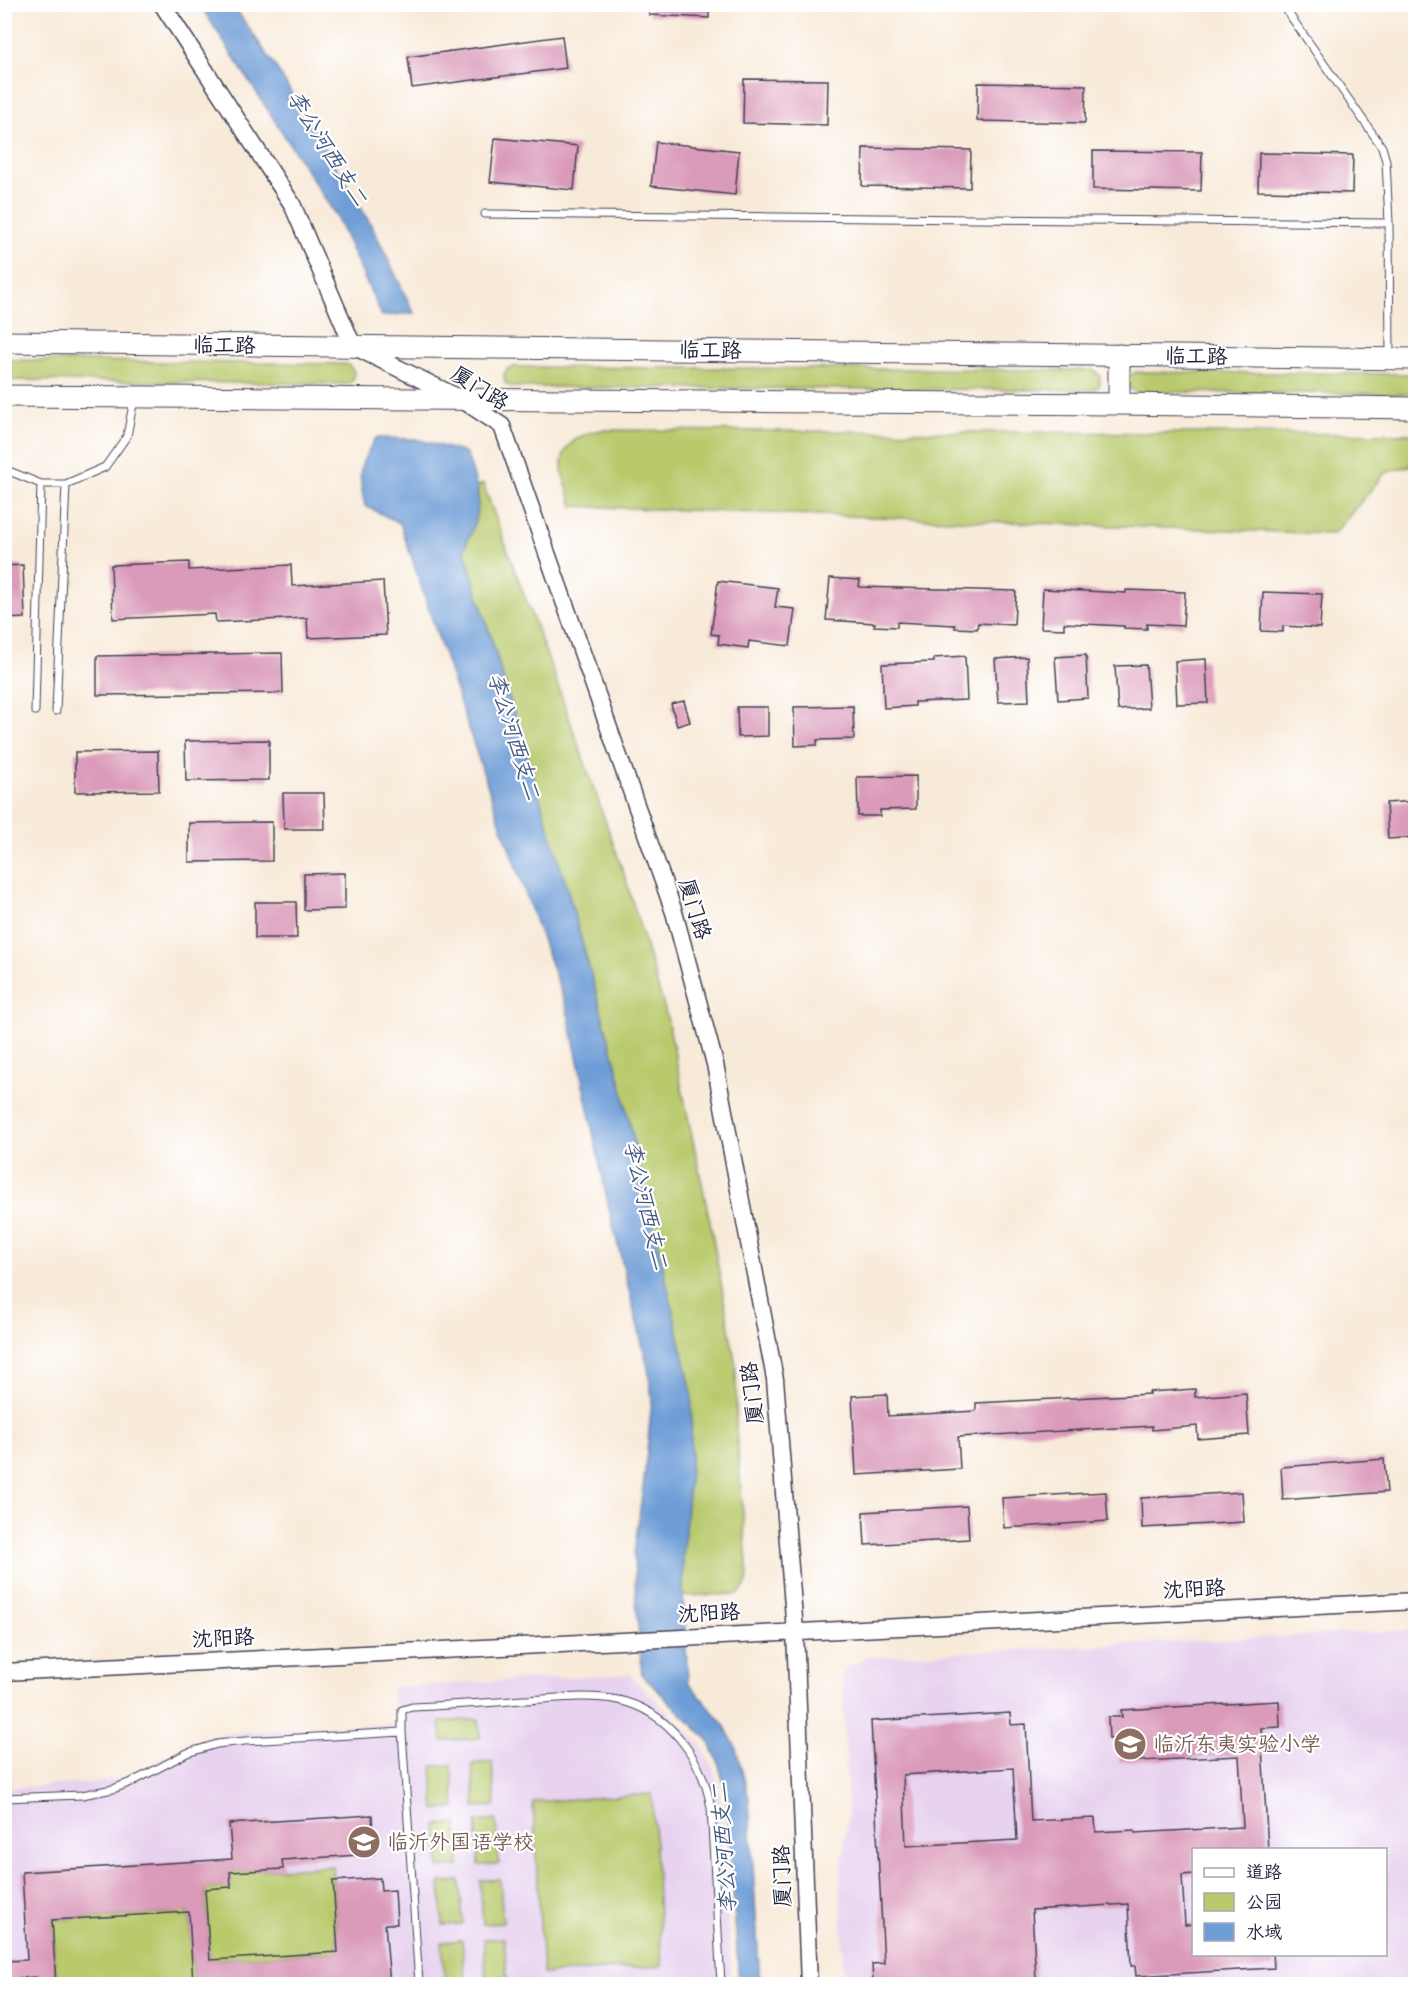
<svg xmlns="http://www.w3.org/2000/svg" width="1420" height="1989" font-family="Caveat,'LXGW WenKai TC',sans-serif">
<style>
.built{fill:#e7d2ef;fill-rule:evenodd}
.green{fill:#b9ca6d;stroke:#6e7654;stroke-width:1.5}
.water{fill:#6e9dd7;stroke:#486089;stroke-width:1.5}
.building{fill:#da9ab9;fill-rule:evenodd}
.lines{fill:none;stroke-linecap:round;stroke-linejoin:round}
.service-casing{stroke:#424053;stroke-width:9}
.tertiary-casing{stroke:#424053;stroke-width:19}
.primary-casing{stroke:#424053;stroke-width:23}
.service{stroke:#fff;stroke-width:7}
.tertiary{stroke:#fff;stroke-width:16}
.primary{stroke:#fff;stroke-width:21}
.labels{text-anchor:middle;stroke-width:4.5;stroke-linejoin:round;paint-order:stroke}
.street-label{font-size:21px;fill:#22223b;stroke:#fff}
.education-label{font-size:21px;fill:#785e54;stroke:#fff;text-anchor:start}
.water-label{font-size:22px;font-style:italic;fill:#445981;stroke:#fff}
</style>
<rect width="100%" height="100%" fill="#fff"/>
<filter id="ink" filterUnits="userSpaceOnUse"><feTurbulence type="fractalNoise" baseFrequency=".0167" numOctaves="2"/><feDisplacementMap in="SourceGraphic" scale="12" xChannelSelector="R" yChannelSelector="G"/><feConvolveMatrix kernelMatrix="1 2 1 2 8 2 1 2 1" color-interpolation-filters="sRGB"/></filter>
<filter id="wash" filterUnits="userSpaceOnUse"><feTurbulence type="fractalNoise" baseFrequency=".008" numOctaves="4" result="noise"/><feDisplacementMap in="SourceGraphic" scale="24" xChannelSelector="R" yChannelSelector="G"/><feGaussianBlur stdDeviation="1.35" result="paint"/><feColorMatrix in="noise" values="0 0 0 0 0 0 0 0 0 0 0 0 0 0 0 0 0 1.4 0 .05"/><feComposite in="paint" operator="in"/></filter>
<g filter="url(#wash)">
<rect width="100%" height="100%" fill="#f8ead9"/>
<path class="built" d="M1415 1630V1984H844L840 1879 848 1816 842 1672 866 1657ZM1194 1850H1386V1954H1194Z
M629 1674 701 1744 715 1773 720 1796 732 1984H5L4 1779 11 1778V1788L100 1782 125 1777 190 1743 218 1735 249 1731 394 1724 392 1687Z"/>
<path class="green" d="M5 360 347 364C354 369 355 372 353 380L347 384 5 380Z
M511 367 1093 370C1100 374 1101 378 1099 386L1093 390 512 387 505 383C503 375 504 371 511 367Z
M1136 372 1415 374 1416 394 1136 392 1129 388 1127 381 1130 375Z
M602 430 1415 434 1416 464 1385 473 1334 534 573 506C570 494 563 481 562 469 560 444 581 433 602 430Z
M483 484 554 675 626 880 667 1017 710 1222 736 1366V1429L748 1577 746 1585 739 1594 683 1596V1558L619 1076 567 888 464 549C475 526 479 511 478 486Z
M479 1719 480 1738 442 1741 440 1722Z
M492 1762 495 1806 475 1807 472 1764Z
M452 1765 455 1808 435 1809 432 1766Z
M652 1794 662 1966 543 1974 533 1802Z
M496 1820 499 1864 479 1865 476 1822Z
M457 1823 459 1866 439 1868 436 1825Z
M332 1866 338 1952 210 1960 205 1889 231 1887 230 1872Z
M500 1879 503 1923 483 1924 480 1881Z
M460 1881 463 1924 443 1925 440 1882Z
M189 1912 193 1983 56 1984 52 1920Z
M504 1938 507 1981 486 1982 484 1939Z
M462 1940 465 1984H445L442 1942Z"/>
<path class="water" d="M200 5H233L277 69 373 228 414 313 382 316 335 214Z
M376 438 416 439 466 453C481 495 484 508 464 549L567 888 619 1076 692 1393 691 1454 683 1558V1596L688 1682 724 1725 736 1748 749 1798 760 1984H739L727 1797 718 1761 708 1740 642 1675 636 1599 634 1554 645 1472 652 1399 648 1368 610 1213 567 1009 497 814 400 523 365 506C358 473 357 467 376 438Z"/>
<g id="blocks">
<path class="building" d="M649 4H709V18L649 15Z
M562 36 566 68 412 88 408 57Z
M744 79 828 80 827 125 743 123Z
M978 83 1086 85 1085 123 977 121Z
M495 138 578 146 574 190 490 182Z
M656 142 739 151 735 195 651 186Z
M863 148 971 150 970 188 862 186Z
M1093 151 1202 152 1201 191 1093 189Z
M1259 153 1353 155 1352 193 1258 191Z
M189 562V570L291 565 292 586 383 581 386 635 308 638 307 618 216 622 215 614 113 619 111 565Z
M23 565 25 618 4 619V566Z
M830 578 860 580 859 587 1016 591 1014 625 978 623 977 629 955 628V625L897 622V627L874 626 875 623 826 620Z
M718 581 778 588 775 607 795 609 790 646 749 641 748 648 718 644 719 635 711 634Z
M1043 589 1126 593V590L1185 592 1183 626 1147 624V629L1124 628V626L1064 623V629L1041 628Z
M1263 592 1322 594 1320 628 1283 626V632L1261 631Z
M282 653 283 693 97 695V656Z
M1086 655 1088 698 1058 700 1055 657Z
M965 656 967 700 915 702V706L884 708 882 664 934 662V658Z
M1027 657 1029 701 998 702 995 659Z
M1206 659 1208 703 1177 704 1175 661Z
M1146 665 1149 708 1118 710 1115 666Z
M684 701 690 722 677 726 671 704Z
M853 706 854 739 817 740V745L795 746 794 707Z
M737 707H768V736L738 737Z
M269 740V780L186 781 185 741Z
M158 751 159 791 75 792V752Z
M916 776V809L880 810V816H858L857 777Z
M283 793H324L325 829H284Z
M1416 801V837L1388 839 1386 803Z
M272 822V861L189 862V823Z
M345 873V909L304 910V874Z
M255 902H296L297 938H255Z
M1195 1389V1397L1246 1393 1249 1435 1198 1439 1197 1426 1152 1430V1426L958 1437 960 1469 856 1475 852 1396 887 1394 888 1416 976 1411V1403L1150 1394 1149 1392Z
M1384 1459 1387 1492 1283 1500 1281 1467Z
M1106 1492 1108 1521 1004 1528 1002 1498Z
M1242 1492 1244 1522 1142 1528 1141 1498Z
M967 1506 969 1539 865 1545 863 1512Z
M1279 1701 1280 1727 1261 1728 1268 1850H1194V1874L1182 1875 1185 1925 1194 1924V1954H1273L1274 1968 1136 1976 1135 1966H1131L1128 1904 1032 1910 1036 1980 1025 1981V1984H873L872 1964 884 1963 871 1721 1010 1713 1011 1725 1026 1724 1031 1821 1095 1818 1096 1832 1135 1830V1833L1243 1827 1239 1756 1120 1762 1118 1739H1109L1108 1717H1122L1121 1710ZM1013 1768 1017 1840 906 1846 903 1775Z
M372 1815 374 1854 282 1860 283 1869 230 1872 231 1887 205 1889 210 1960 338 1952 333 1881 380 1878 381 1891 395 1890 397 1924H385L390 1984H193L189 1912 52 1920 56 1984H37L36 1977 4 1979V1961L27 1960 22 1872 232 1859 229 1824Z"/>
</g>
</g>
<g filter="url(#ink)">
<use href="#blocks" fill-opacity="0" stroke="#424053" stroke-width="1.5"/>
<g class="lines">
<g class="service-casing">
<path id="service" d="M1282 4 1382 147 1386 161 1389 223 1390 357
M485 214 1389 223
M4 469 41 484H66L105 467 127 436 134 399
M35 711 41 484
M56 711 66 484
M402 1732 419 1984
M4 1798 82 1795 113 1789 134 1781 187 1753 217 1744 245 1741 402 1732V1710L412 1707C448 1705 485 1703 522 1700 553 1699 586 1694 618 1700 669 1711 703 1759 711 1808L721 1984"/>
</g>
<g class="tertiary-casing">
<path id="tertiary" d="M162 4 292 204 353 346 461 399 502 426 674 912 715 1064 775 1379 795 1631 809 1984
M4 1672 1416 1601"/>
</g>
<g class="primary-casing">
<path id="primary" d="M4 342 1416 359
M4 396 1119 404 1416 408
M1119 404V355"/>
</g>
<use href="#service" class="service"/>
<use href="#tertiary" class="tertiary"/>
<use href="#primary" class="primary"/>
</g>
</g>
<defs>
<g id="school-disc" transform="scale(1.725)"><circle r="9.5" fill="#8d6e63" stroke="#fff"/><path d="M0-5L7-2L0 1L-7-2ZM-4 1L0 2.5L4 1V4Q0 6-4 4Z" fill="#fff"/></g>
</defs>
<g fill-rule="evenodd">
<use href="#school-disc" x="1130" y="1744"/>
<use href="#school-disc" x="364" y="1842"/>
</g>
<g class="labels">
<g class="street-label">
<text transform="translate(224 345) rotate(1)" y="7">临工路</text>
<text transform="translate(710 350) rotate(1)" y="7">临工路</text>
<text transform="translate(1196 356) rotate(1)" y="7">临工路</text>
<text transform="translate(480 388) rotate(32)" y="7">厦门路</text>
<text transform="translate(695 909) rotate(73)" y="7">厦门路</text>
<text transform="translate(752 1393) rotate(-97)" y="7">厦门路</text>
<text transform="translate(1194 1589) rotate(-3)" y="7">沈阳路</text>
<text transform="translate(709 1613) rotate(-3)" y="7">沈阳路</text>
<text transform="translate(223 1638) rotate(-3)" y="7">沈阳路</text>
<text transform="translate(782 1876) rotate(-92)" y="7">厦门路</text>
</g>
<g class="education-label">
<text x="1153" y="1751">临沂东夷实验小学</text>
<text x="387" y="1849">临沂外国语学校</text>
</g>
<g class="water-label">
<text transform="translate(328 148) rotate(58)" y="8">李公河西支二</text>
<text transform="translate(515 736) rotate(73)" y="8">李公河西支二</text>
<text transform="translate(647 1205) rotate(77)" y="8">李公河西支二</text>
<text transform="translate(723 1848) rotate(-94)" y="8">李公河西支二</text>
</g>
</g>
<rect width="1420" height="1989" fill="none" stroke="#fff" stroke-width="24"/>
<rect x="1192" y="1848" width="195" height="108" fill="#ffffff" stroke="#a7a7b1" stroke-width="1.5"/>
<rect x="1204" y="1868" width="30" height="9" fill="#ffffff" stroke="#a7a7b1" stroke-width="1.5"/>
<text x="1246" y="1878" font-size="18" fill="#22223b">道路</text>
<rect x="1204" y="1893" width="30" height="18" fill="#b9ca6d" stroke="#a7a7b1" stroke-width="1.5"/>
<text x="1246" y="1908" font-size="18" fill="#22223b">公园</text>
<rect x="1204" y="1923" width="30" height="18" fill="#6e9dd7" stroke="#a7a7b1" stroke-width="1.5"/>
<text x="1246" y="1938" font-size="18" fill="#22223b">水域</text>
</svg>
